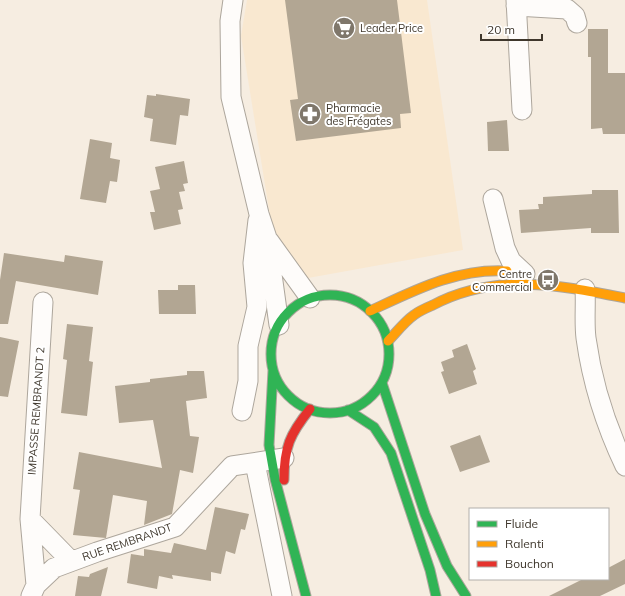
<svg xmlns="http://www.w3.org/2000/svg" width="625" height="596" font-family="Mulish,sans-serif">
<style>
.built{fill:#f9e8d0}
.building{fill:#b2a693}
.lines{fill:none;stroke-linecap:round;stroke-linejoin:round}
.street-casing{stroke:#ada69c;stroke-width:21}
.fast-casing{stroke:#ada69c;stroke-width:11}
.slow-casing{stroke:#ada69c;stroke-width:11}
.jam-casing{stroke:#ada69c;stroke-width:11}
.street{stroke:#fefcfa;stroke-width:19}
.fast{stroke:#30b455;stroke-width:9}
.slow{stroke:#ff9f0a;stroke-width:9}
.jam{stroke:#e5322d;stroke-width:9}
.labels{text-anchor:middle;stroke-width:4;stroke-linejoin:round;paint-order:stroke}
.poi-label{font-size:11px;fill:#3f372c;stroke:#fff;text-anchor:start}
.street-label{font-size:11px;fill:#3f372c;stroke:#fff}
</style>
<rect width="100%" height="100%" fill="#f6ede1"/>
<path class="built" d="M247 0H427L463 250 297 280 271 222 241 36Z"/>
<path class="building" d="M285 0H397L411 113 400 114 401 128 296 141 290 100 298 99Z
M588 29H608V73H625V134H603L602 128 591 129V57H588Z
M156 94 190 99 188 116 180 115 176 145 150 141 153 119 144 117 147 95 156 96Z
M507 120 509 151H488L487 122Z
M90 139 112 143 110 158 120 160 117 182 110 181 106 203 80 199Z
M184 161 188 183 183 184 185 191 179 192 183 209 178 210 181 224 154 230 150 212H155L150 191 160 189 155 167Z
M592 190H618L619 233H591V228L521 233 519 210 539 209 538 204H543V197L592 194Z
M4 253 64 262 65 255 103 261 98 295 16 281 8 324H0V280Z
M178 285H195L196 314H159L158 290H178Z
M67 324 93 327 89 361 93 362 87 416 61 413 67 360 63 359Z
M0 337 19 341 8 397 0 396Z
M467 344 476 369 473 371 477 384 449 394 441 372 444 371 441 362 454 357 452 350Z
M187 371H204L207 398 186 401 190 436 199 437 193 473 180 470 172 514 144 525 147 501 113 495 106 538 73 535 80 490 73 489 79 452 162 468 153 420 119 423 115 386 150 382V379L187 375Z
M480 435 490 462 460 472 450 446Z
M215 507 249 514 245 530 241 529 235 554 226 551 221 574 211 572V581L172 575 173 579 159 576 157 589 127 583 131 554 144 556V549L171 553 174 543 206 550Z
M625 559V584L600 596H549L583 579H608V568Z
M108 567 101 596H75L78 576 89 577 90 574Z"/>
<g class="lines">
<g class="street-casing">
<path id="street" d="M233 0 230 21 231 97 259 214 267 238 279 325
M516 0 522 110
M516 6 567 9 575 16 577 23
M493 199 505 248 511 261 525 274
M269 241 310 298
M585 289C586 305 584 322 586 338 592 382 606 426 625 466
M242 411 248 381V346L257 307 253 263 258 220
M255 463 282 596
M30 519 71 561
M36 585 30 519 43 302
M31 596 36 585 54 568 97 552 175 527 232 466 284 458"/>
</g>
<g class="fast-casing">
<path id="fast" d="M271 354a59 59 0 1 1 118 0a59 59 0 1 1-118 0Z
M273 370 269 445 275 479 306 596
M382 383 425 514 447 566 466 596
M348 410 374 427 391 453 430 570 436 596"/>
</g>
<g class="slow-casing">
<path id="slow" d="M370 311C415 290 457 268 507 271
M388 341C396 333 404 322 414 315 419 311 426 308 433 305 495 272 559 285 625 298"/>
</g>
<g class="jam-casing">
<path id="jam" d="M284 480C284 447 290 434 310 409"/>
</g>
<use href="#street" class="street"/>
<use href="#fast" class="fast"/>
<use href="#slow" class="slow"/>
<use href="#jam" class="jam"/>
</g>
<defs>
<g id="supermarket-disc" transform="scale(1.15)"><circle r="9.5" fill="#7f776b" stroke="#fff"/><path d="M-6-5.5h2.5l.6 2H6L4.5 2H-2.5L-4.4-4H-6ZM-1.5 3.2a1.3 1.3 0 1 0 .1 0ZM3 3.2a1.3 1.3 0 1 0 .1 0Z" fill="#fff"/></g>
<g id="pharmacy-disc" transform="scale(1.15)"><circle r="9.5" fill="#7f776b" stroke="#fff"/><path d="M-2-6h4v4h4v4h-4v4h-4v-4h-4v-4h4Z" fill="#fff"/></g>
<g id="bus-disc" transform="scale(1.15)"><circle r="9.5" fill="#7f776b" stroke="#fff"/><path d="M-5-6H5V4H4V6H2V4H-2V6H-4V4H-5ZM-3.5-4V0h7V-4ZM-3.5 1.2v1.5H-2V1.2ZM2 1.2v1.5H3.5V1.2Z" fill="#fff"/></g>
</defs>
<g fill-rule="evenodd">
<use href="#supermarket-disc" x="344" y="28"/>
<use href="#pharmacy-disc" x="310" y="114"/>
<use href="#bus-disc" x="548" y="280"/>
</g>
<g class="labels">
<g class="poi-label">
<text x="360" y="32">Leader Price</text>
<text x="326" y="112">Pharmacie<tspan x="326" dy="13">des Frégates</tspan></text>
<text x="532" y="278" text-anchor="end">Centre<tspan x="532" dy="13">Commercial</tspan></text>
</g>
<g class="street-label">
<text transform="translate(36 411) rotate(-86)" y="4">IMPASSE REMBRANDT 2</text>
<text transform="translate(127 542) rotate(-19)" y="4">RUE REMBRANDT</text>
</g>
</g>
<rect x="469" y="508" width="140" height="72" fill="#ffffff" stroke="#b2afab"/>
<rect x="477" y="521" width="20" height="6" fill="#30b455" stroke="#b2afab"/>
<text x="505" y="528" font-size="12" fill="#3f372c">Fluide</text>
<rect x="477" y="541" width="20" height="6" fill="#ff9f0a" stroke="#b2afab"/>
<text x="505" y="548" font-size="12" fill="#3f372c">Ralenti</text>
<rect x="477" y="561" width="20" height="6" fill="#e5322d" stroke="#b2afab"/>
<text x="505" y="568" font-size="12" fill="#3f372c">Bouchon</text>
<path d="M481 34v6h61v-6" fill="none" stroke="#3f372c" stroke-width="2"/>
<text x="487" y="34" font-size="12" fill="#3f372c" stroke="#ffffff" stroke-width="3" paint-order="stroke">20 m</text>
</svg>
